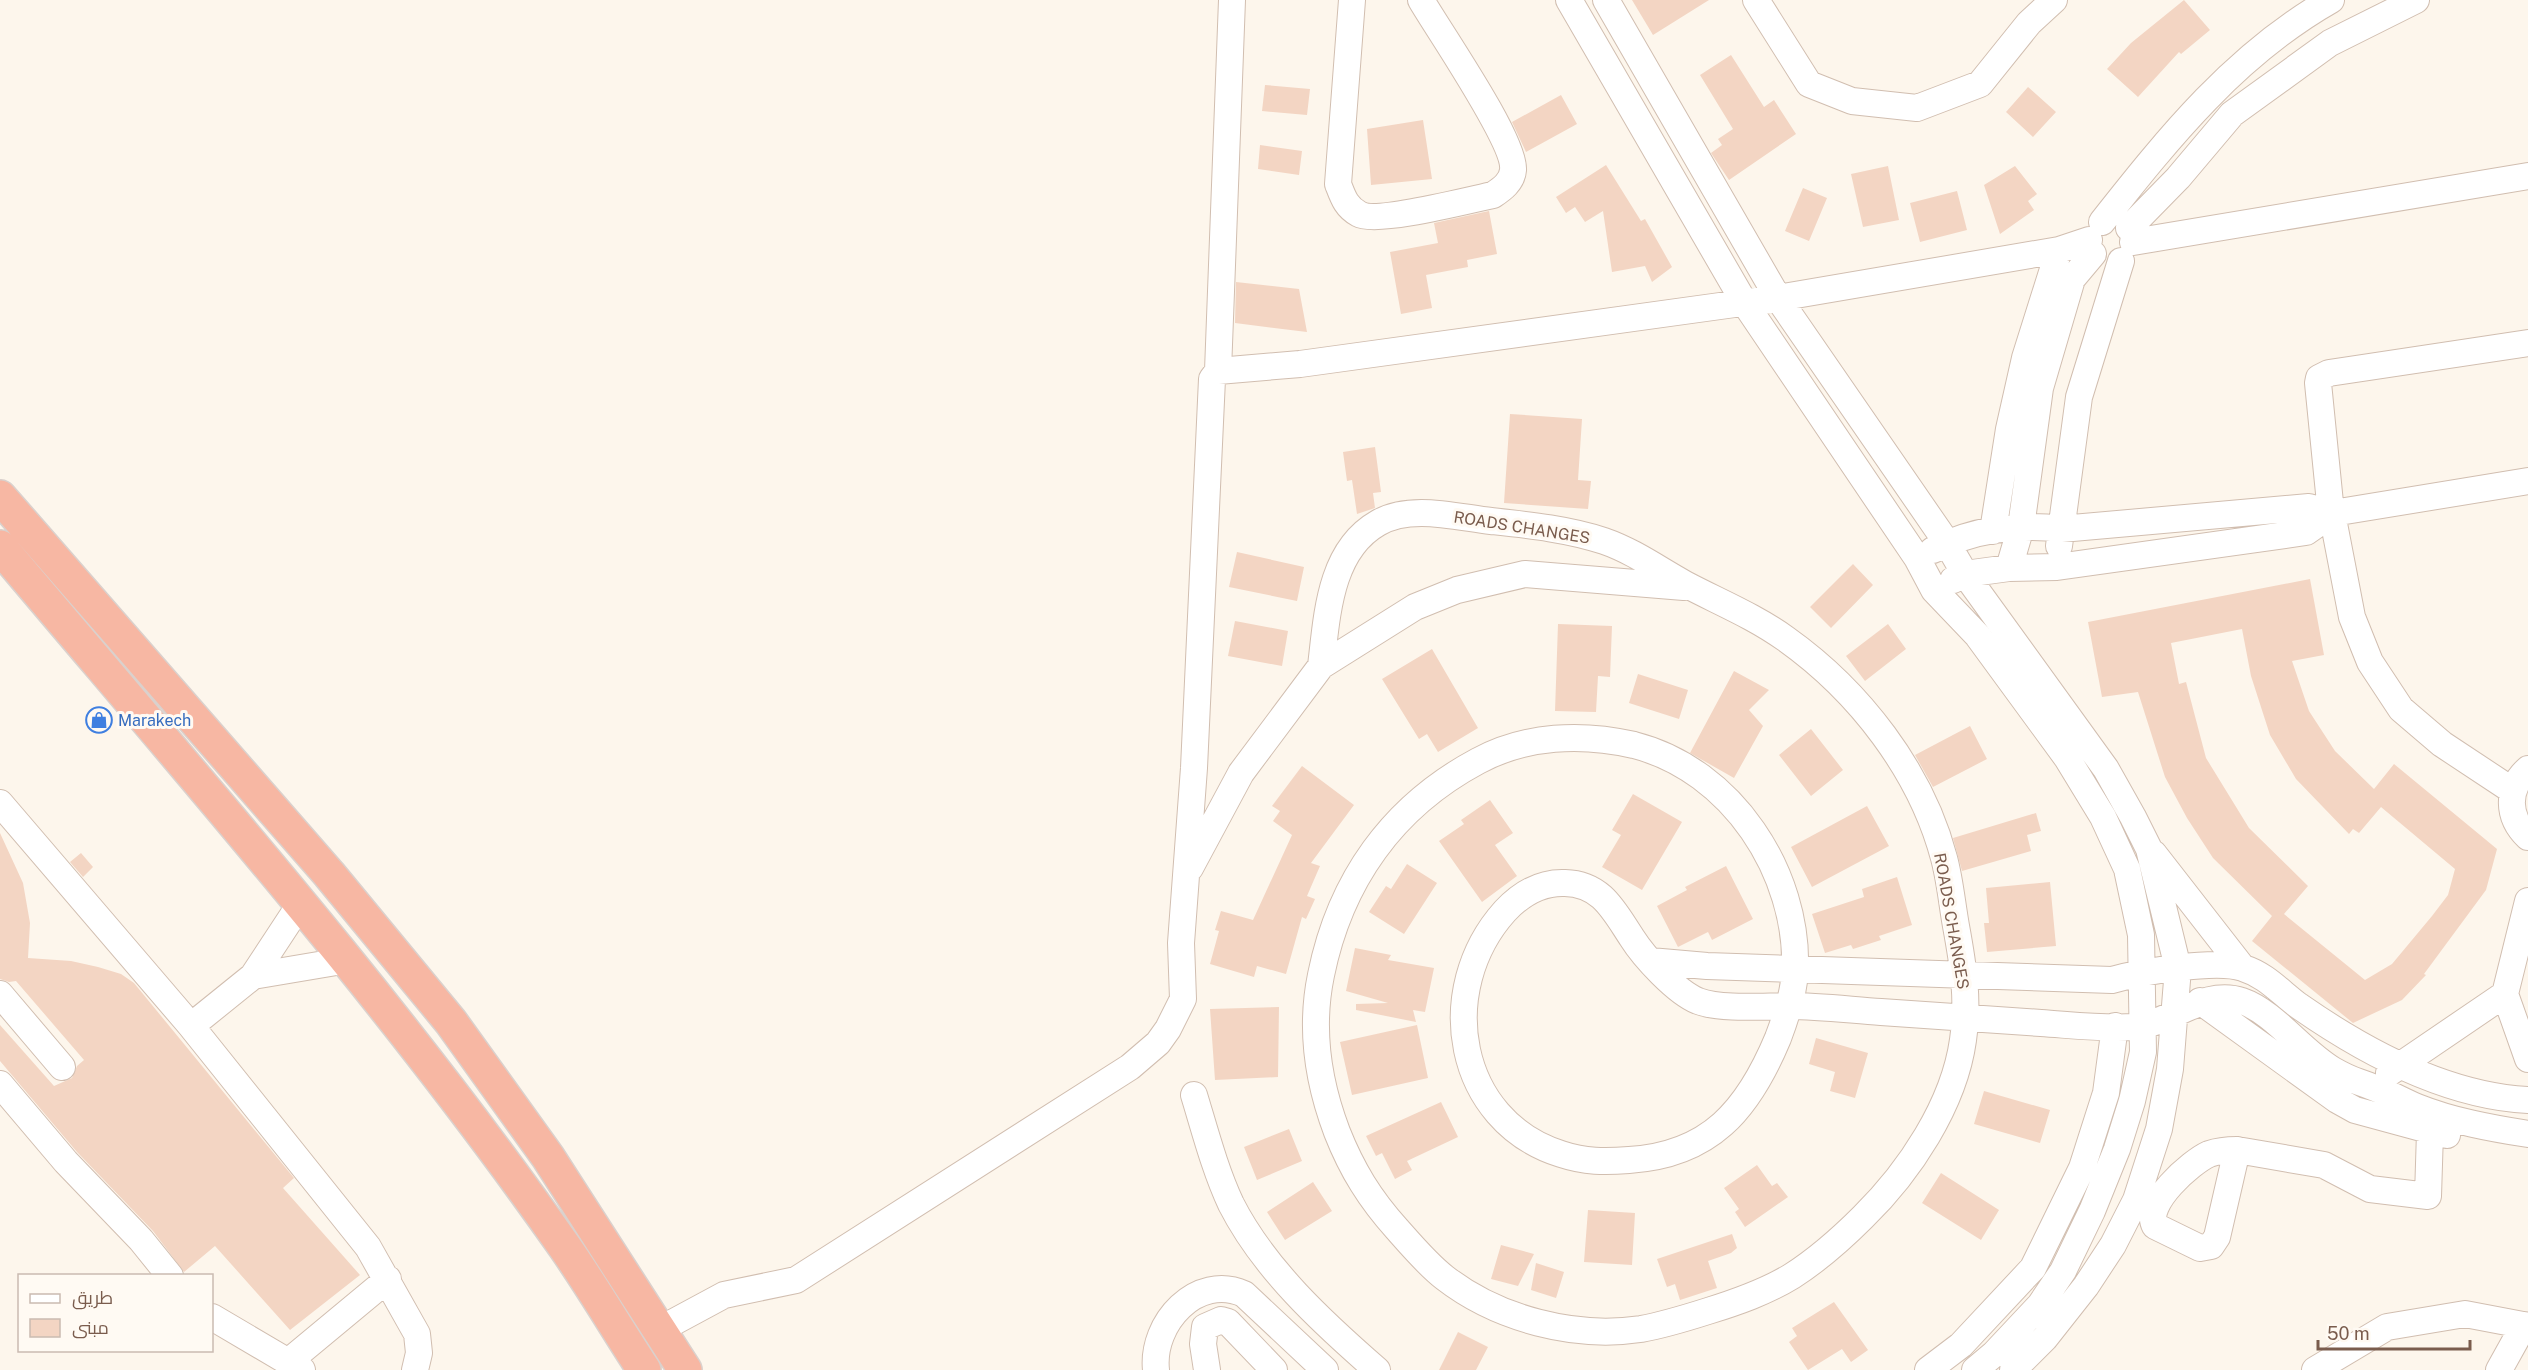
<svg xmlns="http://www.w3.org/2000/svg" width="2528" height="1370" font-family="'Public Sans',Cairo,sans-serif">
<style>
.building{fill:#f3d5c3;fill-rule:evenodd}
.lines{fill:none;stroke-linecap:round;stroke-linejoin:round}
.minor-casing{stroke:#d1beb0;stroke-width:28}
.highway-casing{stroke:#dad1cd;stroke-width:36}
.minor{stroke:#fff;stroke-width:26}
.highway{stroke:#f7b7a3;stroke-width:33}
.labels{text-anchor:middle;stroke-width:6;stroke-linejoin:round;paint-order:stroke}
.street-label{font-size:16px;fill:#7a5c4d;stroke:#fffaf3}
.shop-label{font-size:16px;fill:#366cbe;stroke:#fffaf3;text-anchor:start}
</style>
<rect width="100%" height="100%" fill="#fdf6ec"/>
<path class="building" d="M1632 0H1709L1653 35Z
M2184 0 2210 30 2181 54 2179 52 2138 97 2107 69 2131 43Z
M1731 55 1764 107 1774 100 1796 134 1729 180 1711 153 1722 145 1718 139 1733 129 1700 75Z
M1265 85 1310 89 1307 115 1262 111Z
M2028 87 2056 112 2033 137 2006 112Z
M1561 95 1577 124 1526 152 1512 122Z
M1423 120 1432 179 1371 185 1367 129Z
M1260 145 1302 151 1299 175 1258 169Z
M1606 165 1641 221 1645 219 1672 267 1652 282 1645 266 1612 272 1603 211 1585 222 1575 207 1566 213 1556 197Z
M1888 166 1899 220 1863 227 1851 174Z
M2015 166 2037 194 2028 201 2034 210 2000 234 1984 185Z
M1803 188 1827 198 1809 241 1785 231Z
M1957 191 1967 230 1920 242 1910 203Z
M1489 211 1497 254 1467 260 1468 267 1426 275 1432 308 1401 314 1390 252 1438 243 1434 223Z
M1236 282 1299 289 1307 332 1235 323Z
M1510 414 1582 419 1578 480 1591 481 1588 509 1504 503Z
M1375 447 1381 492 1373 493 1375 508 1357 514 1352 480 1347 481 1343 452Z
M1237 552 1304 567 1297 601 1229 587Z
M1853 564 1873 585 1831 628 1810 607Z
M2310 579 2324 655 2292 661 2309 711 2335 751 2374 789 2394 764 2497 849 2486 890 2424 974 2426 975 2402 1000 2353 1023 2252 941 2272 916 2213 858 2187 818 2165 777 2138 692 2102 697 2088 622ZM2242 629 2251 676 2270 735 2296 779 2349 834 2353 829 2359 833 2381 807 2455 869 2448 895 2432 916 2392 964 2365 980 2284 914 2308 886 2249 828 2206 758 2186 682 2179 684 2171 643Z
M1235 621 1288 631 1282 666 1228 656Z
M1558 624 1612 626 1610 677 1598 676 1596 712 1555 711Z
M1888 624 1906 649 1865 681 1846 656Z
M1432 649 1478 728 1438 752 1427 734 1419 739 1382 679Z
M1734 671 1769 690 1749 710 1763 726 1734 778 1690 753Z
M1638 674 1688 690 1679 719 1629 703Z
M1970 726 1987 759 1933 787 1915 755Z
M1811 729 1843 770 1811 796 1779 755Z
M1302 766 1354 805 1311 863 1320 866 1307 896 1315 899 1306 919 1302 917 1286 974 1257 966 1254 977 1210 964 1219 931 1215 930 1221 911 1253 920 1292 835 1273 821 1280 811 1272 806Z
M1633 794 1682 822 1642 890 1602 867 1621 835 1612 830Z
M1490 800 1513 833 1495 845 1517 876 1482 902 1439 841 1464 824 1461 820Z
M1867 806 1889 846 1812 887 1791 847Z
M2036 813 2041 831 2027 835 2031 851 1962 871 1953 838Z
M0 833 23 883 30 923 28 958 71 961 98 967 121 974 134 983 294 1178 283 1188 360 1275 290 1330 215 1246 184 1272 153 1231 77 1152 0 1061V1025L54 1086 72 1078 77 1066 84 1060 16 981 9 982 0 979Z
M81 853 93 867 83 877 70 862Z
M1407 864 1437 883 1404 934 1369 912 1386 886 1391 889Z
M1726 866 1753 919 1712 940 1708 932 1678 947 1657 906 1687 890 1685 887Z
M1897 877 1912 925 1879 936 1881 940 1853 949 1851 945 1825 953 1812 914 1864 897 1862 889Z
M2050 882 2056 946 1987 952 1984 923H1989L1986 888Z
M1355 948 1391 955 1388 960 1434 968 1425 1012 1413 1010 1416 1022 1356 1010V1004L1388 1003 1346 991Z
M1279 1007 1278 1077 1215 1080 1210 1009Z
M1417 1025 1428 1078 1352 1095 1340 1042Z
M1816 1038 1868 1053 1855 1098 1830 1091 1835 1072 1809 1064Z
M1984 1091 2050 1110 2040 1143 1974 1124Z
M1441 1102 1458 1137 1407 1161 1412 1170 1395 1179 1382 1153 1376 1156 1366 1136Z
M1289 1129 1302 1161 1257 1180 1244 1147Z
M1757 1165 1772 1186 1777 1183 1788 1197 1745 1227 1735 1212 1739 1209 1724 1188Z
M1941 1173 1999 1210 1981 1240 1922 1203Z
M1313 1182 1332 1211 1285 1240 1267 1212Z
M1588 1210 1635 1213 1632 1265 1584 1262Z
M1732 1234 1737 1248 1731 1253 1708 1261 1717 1288 1680 1300 1675 1284 1667 1287 1657 1259Z
M1501 1245 1534 1254 1518 1286 1491 1279Z
M1536 1263 1564 1272 1556 1298 1531 1290Z
M1834 1302 1868 1350 1851 1362 1842 1349 1808 1370 1789 1342 1797 1336 1792 1328Z
M1458 1332 1488 1347 1476 1370H1439Z"/>
<g class="lines">
<g class="minor-casing">
<path id="minor" d="M1352 0 1338 184C1343 197 1346 207 1359 214 1376 224 1469 200 1493 195 1502 189 1512 182 1513 170 1516 142 1439 31 1421 0
M1569 0 1744 302 1917 558 1934 590 1977 635 2067 758 2103 817 2127 869 2141 935 2143 1052 2132 1101 2117 1149 2092 1211 2063 1271 2040 1305 1994 1354 1975 1370
M1606 0 1778 298 1947 543 1965 574 2106 769 2133 817 2149 849 2178 968 2170 1069 2159 1129 2136 1200 2113 1245 2086 1286 2045 1338 2013 1370
M1756 0 1809 84 1852 101 1917 108 1980 84 2029 23 2054 0
M2102 222C2169 137 2236 54 2331 0
M2129 228 2178 178 2232 114 2330 43 2416 0
M2133 242 2528 176
M1218 371 1300 364 1778 298 2059 250 2089 240
M1993 531 2009 429 2025 358 2059 250
M2059 546 2079 397 2121 261
M1933 550C1972 530 2018 523 2061 529L2309 507 2333 513 2528 481
M2009 568 2021 527 2040 388 2072 279 2093 254
M1953 580 1965 574 2009 568 2057 567 2306 532 2333 513
M1321 666C1327 617 1329 551 1378 523 1410 504 1456 517 1491 521 1528 525 1568 529 1604 541 1633 551 1658 569 1685 584 1719 602 1754 616 1786 639 1859 691 1921 771 1944 858 1950 880 1952 904 1956 926 1963 964 1969 1001 1963 1040 1954 1105 1909 1172 1863 1217 1842 1238 1817 1260 1792 1276 1766 1292 1737 1302 1708 1311 1686 1318 1663 1325 1641 1329 1575 1339 1498 1319 1445 1278 1428 1265 1412 1246 1397 1229 1370 1199 1352 1170 1337 1132 1318 1082 1310 1028 1321 975 1340 881 1392 807 1478 761 1526 735 1582 733 1634 745 1732 770 1799 873 1795 971 1794 993 1786 1017 1778 1038 1748 1110 1710 1155 1629 1160 1605 1162 1585 1162 1561 1154 1456 1121 1434 990 1505 911 1521 894 1541 882 1565 883 1602 884 1614 911 1632 938 1644 957 1676 992 1698 1001 1722 1010 1764 1006 1789 1006 1819 1006 1851 1010 1881 1012 1934 1016 1988 1019 2041 1023 2071 1025 2103 1029 2133 1027 2171 1024 2203 988 2242 1001 2274 1012 2302 1052 2333 1070 2354 1082 2353 1079 2375 1088 2389 1093 2402 1101 2417 1107 2452 1121 2490 1128 2528 1134
M2528 769C2506 789 2507 817 2528 837
M2513 791 2442 744 2401 709 2370 662 2352 617 2330 503 2318 383 2319 378 2329 373 2528 343
M0 803 191 1026 368 1247 417 1334 419 1353 415 1370
M2154 854 2242 967
M1190 868 1241 773 1321 666 1415 607 1457 590 1525 574 1684 587
M2528 901 2505 994 2528 1059
M1650 961 1707 966 2112 980C2140 972 2216 959 2243 968 2266 975 2280 992 2299 1006 2365 1052 2447 1096 2528 1100
M253 976 348 960
M0 994 62 1067
M2200 1001 2337 1100 2355 1110 2447 1135
M191 1026 253 976 301 903
M2389 1073 2505 994
M0 1084 66 1162 141 1240 170 1276
M1194 1095C1205 1131 1215 1170 1231 1204 1264 1269 1323 1323 1377 1370
M2237 1150 2217 1237 2211 1246 2200 1248 2155 1226C2143 1204 2191 1162 2209 1154 2218 1151 2228 1150 2237 1150L2324 1165 2370 1189 2428 1196 2430 1132
M212 1317 302 1370
M659 1330 724 1295 796 1280 1130 1067 1158 1043 1168 1029 1183 999 1181 943 1194 768 1212 379 1218 371 1232 0
M288 1362 388 1279
M1156 1370C1151 1323 1197 1273 1244 1294L1325 1370
M1207 1370 1203 1344 1205 1327 1221 1320 1228 1322 1274 1370
M1928 1370 1961 1345 2033 1268 2082 1168 2106 1093 2115 1026
M2315 1370 2387 1327 2465 1314 2528 1326
M2499 1370 2524 1325"/>
</g>
<g class="highway-casing">
<path id="highway" d="M0 497 329 874 451 1022 548 1157 685 1370
M0 547C193 776 392 1001 564 1246 592 1286 617 1329 644 1370"/>
</g>
<use href="#minor" class="minor"/>
<use href="#highway" class="highway"/>
</g>
<defs>
<g id="shop-ring" transform="scale(1.35)"><circle r="9.5" fill="#fffaf3" stroke="#3f7fe0" stroke-width="1.5"/><path d="M-5-2.5h2.3a2.7 3.5 0 0 1 5.4 0H5L5.5 6h-11ZM-1.5-2.5h3a1.5 2.3 0 0 0-3 0Z" fill="#3f7fe0"/></g>
</defs>
<g fill-rule="evenodd">
<use href="#shop-ring" x="99" y="720"/>
</g>
<g class="labels">
<g class="street-label">
<text transform="translate(1522 527) rotate(9)" y="6">ROADS CHANGES</text>
<text transform="translate(1952 921) rotate(80)" y="6">ROADS CHANGES</text>
</g>
<g class="shop-label">
<text x="118" y="726">Marakech</text>
</g>
</g>
<rect x="18" y="1274" width="195" height="78" fill="#fffaf3" stroke="#cabbb1" stroke-width="1.5"/>
<rect x="30" y="1294" width="30" height="9" fill="#ffffff" stroke="#cabbb1" stroke-width="1.5"/>
<text x="72" y="1304" font-size="18" fill="#7a5c4d">طريق</text>
<rect x="30" y="1319" width="30" height="18" fill="#f3d5c3" stroke="#cabbb1" stroke-width="1.5"/>
<text x="72" y="1334" font-size="18" fill="#7a5c4d">مبنى</text>
<path d="M2318 1340v9h152v-9" fill="none" stroke="#7a5c4d" stroke-width="3"/>
<text x="2327" y="1340" font-size="18" fill="#7a5c4d" stroke="#fffaf3" stroke-width="4.5" paint-order="stroke">50 m</text>
</svg>
